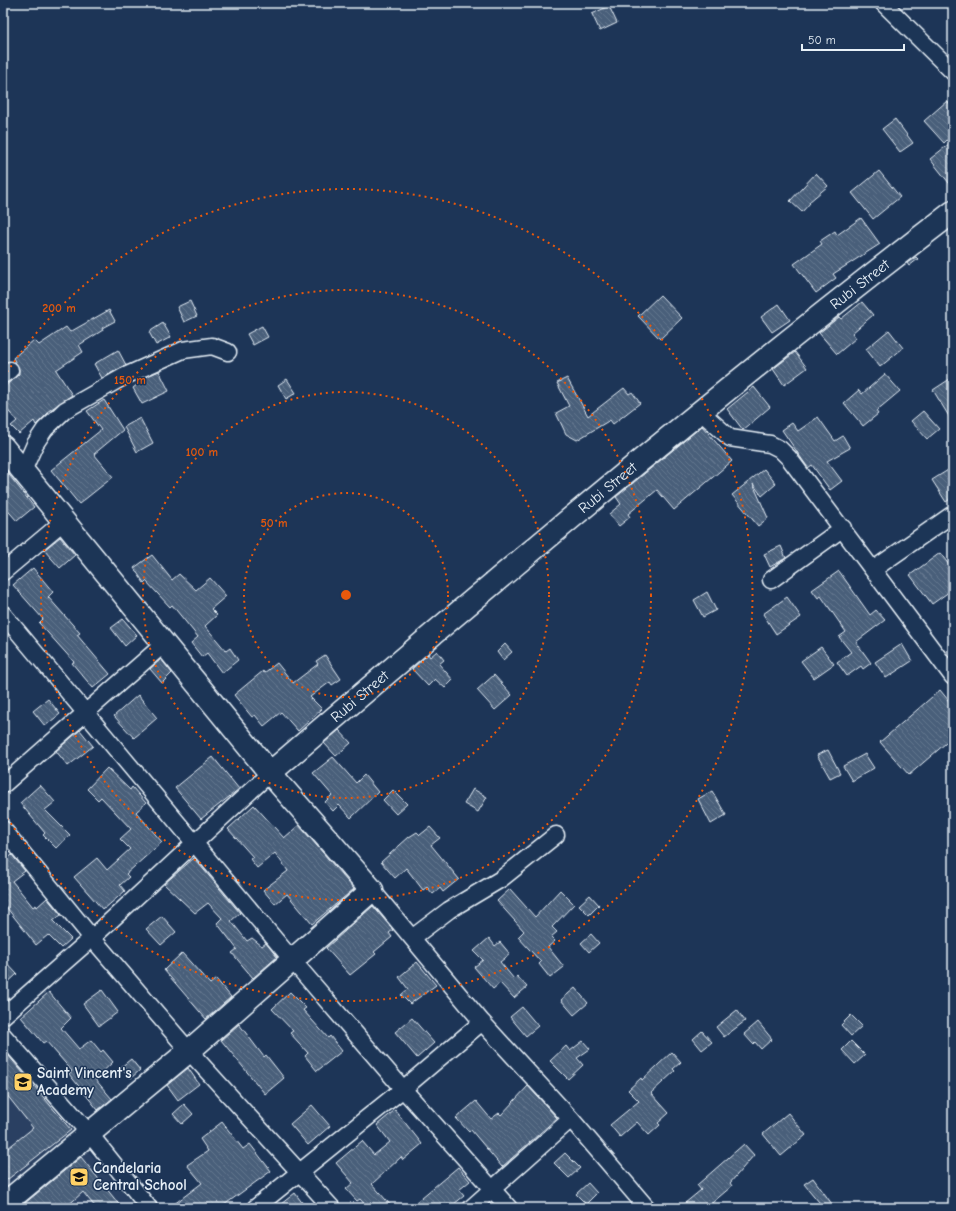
<svg xmlns="http://www.w3.org/2000/svg" width="956" height="1211" font-family="'Comic Neue',sans-serif">
<style>
.built{fill:#2a4162}
.building{fill:url(#building-back-hatch);stroke:#e8f1f8}
.lines{fill:none;stroke-linecap:round;stroke-linejoin:round}
.street-casing{stroke:#e8f1f8;stroke-width:19}
.secondary-casing{stroke:#e8f1f8;stroke-width:25}
.street{stroke:#1d3557;stroke-width:16}
.secondary{stroke:#1d3557;stroke-width:22}
.ring{fill:none;stroke:#e8590c;stroke-width:2;stroke-dasharray:2 4}
.labels{text-anchor:middle;stroke-width:3;stroke-linejoin:round;paint-order:stroke}
.street-label{font-size:15px;fill:#e8f1f8;stroke:#1d3557}
.poi-label{font-size:15px;font-weight:bold;fill:#e8f1f8;stroke:#1d3557;text-anchor:start}
.centre{fill:#e8590c;stroke:#1d3557;stroke-width:2}
.ring-label{font-size:12px;text-anchor:middle;font-weight:bold;fill:#e8590c;stroke:#1d3557;stroke-width:3;stroke-linejoin:round;paint-order:stroke}
</style>
<defs>
<pattern id="building-back-hatch" width="6" height="6" patternUnits="userSpaceOnUse"><rect width="6" height="6" fill="#495e7a"/><path d="M-1 5l2 2M0 0l6 6M5-1l2 2" fill="none" stroke="#63768e"/></pattern>
</defs>
<rect width="100%" height="100%" fill="#1d3557"/>
<filter id="ink" filterUnits="userSpaceOnUse"><feTurbulence type="fractalNoise" baseFrequency=".025" numOctaves="2"/><feDisplacementMap in="SourceGraphic" scale="8" xChannelSelector="R" yChannelSelector="G"/><feConvolveMatrix kernelMatrix="1 2 1 2 8 2 1 2 1" color-interpolation-filters="sRGB"/></filter>
<g filter="url(#ink)">
<path class="built" d="M3 1034 83 1129 3 1197Z
M84 1146 136 1208H10Z"/>
<path class="building" d="M609 6 617 23 600 31 592 14Z
M947 101 953 108V134L944 143 924 121Z
M895 119 913 143 900 152 882 129Z
M949 144 953 150V188L930 159Z
M879 171 900 197 873 219 852 193Z
M816 173 828 186 809 202 810 203 802 212 790 201Z
M861 218 880 244 833 274 836 278 816 293 794 264 822 244 820 241 835 231 837 235Z
M916 257 918 259 909 266 907 263Z
M660 295 682 318 660 339 638 316Z
M190 301 197 316 184 322 177 307Z
M862 302 873 315 852 333 856 338 837 354 819 333 839 317 841 319Z
M779 304 790 320 772 332 761 317Z
M109 310 115 321 102 328 103 330 79 345 83 352 56 370 72 395 47 412 48 413 36 425 34 421 19 434 11 426 17 421 3 405V388L19 374V369L13 358 34 340 39 345 66 327 70 332Z
M163 323 171 337 156 345 149 332Z
M262 326 268 337 253 345 247 334Z
M889 330 903 348 880 367 866 349Z
M118 350 126 365 102 378 94 364Z
M795 352 807 368 784 385 773 369Z
M159 371 169 391 142 404 133 388 138 384 136 381Z
M885 374 900 391 876 411 878 414 863 426 844 403 859 390 862 394Z
M953 377V423L933 390Z
M567 378 588 416 624 388 629 394 632 392 640 403 613 424 610 420 577 440 566 434 556 413 569 406 557 383Z
M287 379 296 393 286 399 278 385Z
M754 387 770 407 743 430 727 409Z
M104 400 123 430 94 454 113 477 79 504 51 470 101 430 87 411Z
M923 411 939 429 927 439 911 421Z
M818 417 835 441 843 436 850 448 827 461 842 481 830 490 812 465 808 468 782 430 792 423 798 431Z
M140 418 153 443 137 452 124 427Z
M702 426 732 461 674 510 657 490 628 514 630 517 619 526 609 514 621 504 616 497Z
M3 467 34 507 17 521 3 505Z
M953 467V497L946 502 932 480Z
M764 469 776 484 762 496 753 484 768 518 758 526 732 495Z
M60 537 75 555 60 568 44 550Z
M781 546 786 558 770 567 764 554Z
M940 553 953 570V589L932 604 910 575Z
M152 555 172 580 179 574 196 590 210 578 226 596 211 609 217 615 205 626 226 651 230 648 238 660 222 673 207 653 202 657 191 643 198 637 172 605 170 607 146 581 144 583 134 568Z
M33 568 53 592 48 597 80 633 77 635 110 674 93 688 72 663 74 662 39 623 43 619 13 585Z
M839 571 870 615 876 610 885 620 856 642 871 663 863 669 861 666 847 676 837 662 851 652 839 637 846 632 821 596 818 598 812 590Z
M707 592 716 610 703 617 694 600Z
M787 597 801 617 776 634 763 614Z
M123 619 137 635 125 646 111 628Z
M505 644 512 652 503 660 497 652Z
M902 644 912 661 886 678 875 662Z
M821 647 834 664 814 678 801 661Z
M437 651 444 660 439 664 453 680 445 688 435 679 428 686 412 669 428 654 430 657Z
M325 655 341 679 332 685 330 682 310 697 322 709 298 731 281 712 264 726 255 715 252 717 234 695 263 671 264 673 277 663 293 683 318 664 316 661Z
M161 659 172 673 162 683 150 669Z
M494 675 512 695 495 710 477 690Z
M940 690 953 706V737L909 775 880 742Z
M138 695 157 718 134 738 114 716Z
M48 699 60 714 45 726 33 711Z
M80 730 93 746 68 766 56 751Z
M339 730 351 743 336 756 324 743Z
M828 750 840 773 830 778 817 755Z
M865 754 874 768 852 781 843 766Z
M213 757 239 789 201 819 175 788Z
M333 757 356 783 364 775 378 792 351 818 339 805 333 811 325 802 332 795 313 773Z
M107 768 130 790 132 787 146 803 136 812 162 842 126 874 129 877 120 885 125 891 103 910 74 877 97 858 107 870 130 849 120 839 131 829 101 797 98 800 87 789Z
M40 785 55 802 45 810 70 835 56 848 43 835 45 833 20 803Z
M473 789 487 797 478 812 464 804Z
M393 790 407 804 396 814 383 800Z
M712 791 726 815 711 824 698 799Z
M254 805 284 838 299 825 354 889 312 924 287 894 275 904 263 890 288 871 275 853 257 868 250 859 253 857 228 829Z
M430 827 440 838 431 845 459 879 443 892 440 888 433 894 427 887 423 890 406 868 395 878 381 862 409 837 417 832 420 835Z
M12 855 25 871 12 881 33 907 36 905 37 907 47 898 61 915 53 921 71 939 61 948 48 935 36 945 3 903V862Z
M194 858 240 913 231 921 247 941 252 938 262 946 266 943 277 957 253 978 232 953 237 949 217 923 222 918 208 903 195 913 164 884Z
M510 889 535 917 560 890 574 904 552 927 557 932 551 937 555 941 548 947 564 967 550 978 539 964 541 962 518 937 524 931 497 901Z
M590 895 599 905 589 915 579 905Z
M373 906 393 930 389 933 392 937 374 952 376 954 350 975 326 948Z
M162 916 176 932 161 945 146 929Z
M591 934 599 943 589 952 581 943Z
M489 938 495 946 500 942 510 954 500 962 514 979 517 976 527 987 514 998 500 983 493 989 474 967 483 960 474 951Z
M182 953 210 984 216 979 231 997 206 1019 164 970Z
M3 959 17 974 3 987Z
M417 962 436 985 410 1004 401 995 408 989 399 977Z
M575 988 588 1003 574 1015 561 1000Z
M102 990 118 1012 99 1026 83 1004Z
M49 992 71 1018 61 1028 79 1049 91 1040 101 1052 103 1050 113 1062 95 1079 112 1099 98 1110 69 1074 72 1071 46 1041 43 1043 21 1017Z
M290 992 306 1008 303 1010 328 1038 330 1036 342 1051 317 1071 305 1056 308 1053 290 1033 293 1031 272 1009Z
M522 1007 538 1026 526 1036 510 1017Z
M737 1010 745 1021 724 1037 716 1027Z
M851 1015 862 1026 851 1036 841 1025Z
M412 1018 434 1043 417 1058 395 1032Z
M758 1022 772 1039 761 1049 755 1042 753 1044 744 1034Z
M239 1024 264 1057 266 1055 284 1078 265 1094 221 1040Z
M702 1031 712 1042 702 1050 693 1039Z
M583 1041 590 1049 577 1058 583 1065 568 1079 550 1061 566 1046 570 1051Z
M851 1041 865 1055 855 1064 842 1050Z
M3 1049 71 1130 3 1183V1152L33 1128 3 1090Z
M672 1052 681 1062 673 1069 675 1071 651 1093 669 1113 658 1123 660 1125 649 1135 637 1122 620 1137 610 1125 639 1101 628 1090 641 1078 642 1080Z
M131 1059 140 1070 131 1078 121 1067Z
M188 1068 199 1084 178 1100 167 1085Z
M528 1086 557 1118 502 1167 471 1130 469 1132 456 1118 476 1101 491 1119 499 1113 501 1115Z
M184 1104 193 1114 182 1124 173 1114Z
M312 1105 330 1126 308 1145 290 1124Z
M395 1110 422 1144 403 1160 401 1157 372 1184 393 1208H368L360 1199 357 1201 346 1189 353 1183 336 1163 362 1141 374 1155 390 1142 377 1125Z
M788 1113 806 1135 781 1156 763 1134Z
M222 1122 243 1149 250 1144 271 1171 220 1208H169L202 1183 187 1165 208 1151 200 1139Z
M744 1144 754 1155 730 1183 732 1186 706 1208H679L701 1190 697 1185Z
M565 1153 580 1168 569 1178 554 1163Z
M81 1157 122 1208H96L83 1192 65 1208H19Z
M458 1167 470 1181 459 1190 464 1196 449 1208H409Z
M813 1178 832 1204 827 1208H824L804 1184Z
M588 1183 597 1193 586 1204 576 1194Z
M295 1193 306 1208H276Z"/>
<g class="lines">
<g class="street-casing">
<path id="street" d="M883 3 953 72
M3 375 10 370
M700 411 730 438 770 444 780 449 789 458 953 677
M23 471 35 444 45 429 65 410 125 376 183 350 212 346 228 352
M874 569 953 514
M3 572 64 521
M771 580 843 528
M3 614 293 961 403 1089 509 1208
M3 785 165 643
M3 829 92 938 189 1051 332 1208
M372 890 482 1022 571 1119 647 1208
M412 938 449 910 501 879 556 835
M3 1016 92 938 270 773
M3 1035 89 1133 149 1208
M255 1208 403 1089 482 1022
M471 1208 571 1119"/>
</g>
<g class="secondary-casing">
<g id="secondary">
<path d="M3 447 270 773 372 890 189 1051 3 1205"/>
<path id="s1" d="M270 773C494 581 719 391 953 212"/>
</g>
</g>
<use href="#street" class="street"/>
<use href="#secondary" class="secondary"/>
</g>
</g>
<g class="ring">
<circle cx="346" cy="595" r="102"/>
<circle cx="346" cy="595" r="203"/>
<circle cx="346" cy="595" r="305"/>
<path d="M4 377A406 406 0 1 1 4 813"/>
</g>
<defs>
<g id="school-square" transform="scale(1)"><rect x="-9" y="-9" width="18" height="18" rx="4" fill="#ffd166" stroke="#1d3557"/><path d="M0-5L7-2L0 1L-7-2ZM-4 1L0 2.5L4 1V4Q0 6-4 4Z" fill="#111"/></g>
</defs>
<g fill-rule="evenodd">
<use href="#school-square" x="23" y="1082"/>
<use href="#school-square" x="79" y="1177"/>
</g>
<g class="labels">
<g class="street-label">
<text dy="5" stroke="none"><textPath href="#s1" startOffset="766">Rubi Street</textPath></text>
<text dy="5" stroke="none"><textPath href="#s1" startOffset="442">Rubi Street</textPath></text>
<text dy="5" stroke="none"><textPath href="#s1" startOffset="118">Rubi Street</textPath></text>
</g>
<g class="poi-label">
<text x="37" y="1078">Saint Vincent's<tspan x="37" dy="17">Academy</tspan></text>
<text x="93" y="1173">Candelaria<tspan x="93" dy="17">Central School</tspan></text>
</g>
</g>
<circle cx="346" cy="595" r="6" class="centre"/>
<g class="ring-label">
<text x="59" y="312">200 m</text>
<text x="130" y="384">150 m</text>
<text x="202" y="456">100 m</text>
<text x="274" y="527">50 m</text>
</g>
<rect width="956" height="1211" fill="none" stroke="#1d3557" stroke-width="16"/>
<rect x="8" y="8" width="940" height="1195" fill="none" stroke="#e8f1f8" stroke-width="1.5" filter="url(#ink)"/>
<path d="M802 44v6h102v-6" fill="none" stroke="#e8f1f8" stroke-width="2"/>
<text x="808" y="44" font-size="12" fill="#e8f1f8" stroke="#1d3557" stroke-width="3" paint-order="stroke">50 m</text>
</svg>
